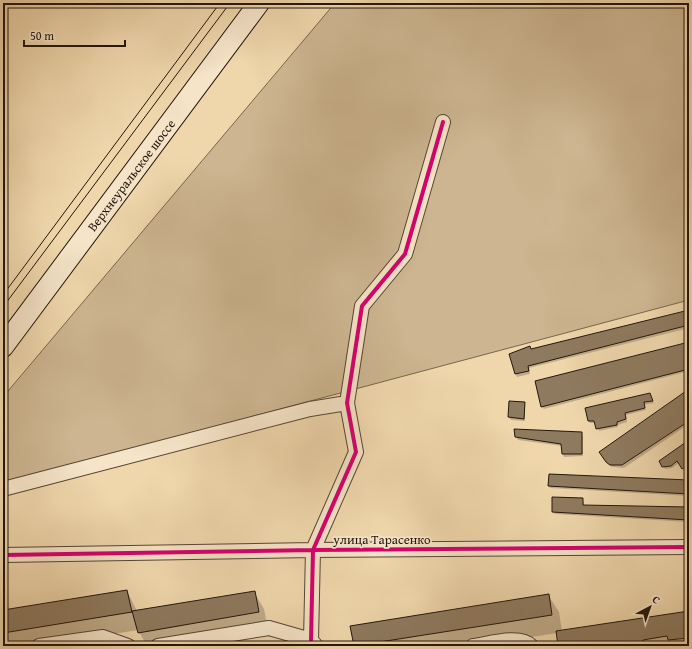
<svg xmlns="http://www.w3.org/2000/svg" width="692" height="649" font-family="'Gentium Book Plus',serif">
<style>
.green{fill:#ccb590;stroke:#78664e}
.shadow{fill:#0003}
.building{fill:#8e7a5f;stroke:#24160c}
.lines{fill:none;stroke-linecap:round;stroke-linejoin:round}
.minor-casing{stroke:#574634;stroke-width:16}
.secondary-casing{stroke:#24160c;stroke-width:22}
.minor{stroke:#f5e4c8;stroke-width:14}
.secondary{stroke:#f5e4c8;stroke-width:20}
.tram{stroke:#24160c;stroke-width:1}
.cycleway-casing{stroke:#f5e4c8;stroke-width:6}
.cycleway{stroke:#d6006c;stroke-width:4}
.labels{text-anchor:middle;stroke-width:3.5;stroke-linejoin:round;paint-order:stroke}
.street-label{font-size:13px;fill:#24160c;stroke:#f5e4c8}
</style>
<rect width="100%" height="100%" fill="#efd6ab"/>
<filter id="stains"><feTurbulence type="fractalNoise" baseFrequency=".005" numOctaves="4"/><feColorMatrix values="0 0 0 0 .2 0 0 0 0 .09 0 0 0 0 .02 0 0 0 .5 -.17"/></filter>
<radialGradient id="worn" r=".72"><stop offset=".6" stop-color="#630" stop-opacity="0"/><stop offset="1" stop-color="#630" stop-opacity=".3"/></radialGradient>
<path class="green" d="M335 3H689V300L3 483V397Z"/>
<path class="shadow" d="M689 311V328L529 368 530 374 517 377 516 374 510 355 531 350Z
M689 343V371L544 409 542 407 536 382Z
M689 390V424L624 468 612 467 608 464 601 455Z
M650 394 654 403 644 405 646 410 626 415 627 422 618 425V427L599 431 596 423H590L588 420Z
M510 402 524 403 525 405V421L511 420 509 417Z
M582 433 583 436V456L564 457 563 454 562 446 518 440 516 437Z
M689 441V467L684 471 679 463 672 468 665 469 660 461Z
M689 481V496L550 488 549 486Z
M582 499 584 502V506L689 508V522L555 514 553 512Z
M127 591 137 611 254 592 264 609 268 629 172 646H147L138 630 39 646H3V611Z
M548 595 559 612 562 631 689 612V646H559L557 633 474 646H355L351 627Z"/>
<path class="building" d="M689 310V325L528 366 529 371 515 374 509 354 530 346 531 349Z
M689 342V369L541 407 535 381Z
M689 389V421L622 465H610L606 462 599 452Z
M650 393 653 401 644 402 645 408 625 413 626 419 617 422V425L596 429 594 421H588L585 408Z
M509 401 525 402 524 419 508 417Z
M514 429 582 432V454H562L561 444 515 437Z
M689 440V464L682 469 677 461 671 466 662 467 659 461Z
M549 474 689 480V494L548 486Z
M552 497 583 498V505L689 507V520L552 512Z
M127 590 132 612 3 633V610Z
M255 591 259 612 138 633 132 611Z
M549 594 552 615 354 646 350 626Z
M689 611V638L668 640 667 636 643 640V644L628 646H558L556 631Z"/>
<g class="lines">
<g class="minor-casing">
<path id="minor" d="M3 489 310 409 347 403
M3 555 313 550 689 547
M311 640 313 550 356 452 347 403 362 306 405 254 443 122
M39 646 103 637 128 646
M158 646 269 628 311 640 316 646
M473 646C488 644 520 634 531 646"/>
</g>
<g class="secondary-casing">
<path id="secondary" d="M3 347 259 3"/>
</g>
<use href="#minor" class="minor"/>
<use href="#secondary" class="secondary"/>
<path class="tram" d="M3 295 220 3
M3 307 230 3"/>
<g class="cycleway-casing">
<path id="cycleway" d="M3 555 313 550 689 547
M311 640 313 550 356 452 347 403 362 306 405 254 443 122"/>
</g>
<use href="#cycleway" class="cycleway"/>
</g>
<g class="labels">
<g class="street-label">
<text transform="translate(131 175) rotate(-53)" y="5">Верхнеуральское шоссе</text>
<text x="382" y="544">улица Тарасенко</text>
</g>
</g>
<rect width="692" height="649" fill="none" stroke="#efd6ab" stroke-width="16"/>
<rect x="4" y="4" width="684" height="641" fill="none" stroke="#24160c" stroke-width="2"/>
<rect x="8" y="8" width="676" height="633" fill="none" stroke="#24160c"/>
<g transform="translate(650 607) rotate(41)" stroke="#f5e4c8" stroke-width="3" paint-order="stroke">
<path d="M0-3L7 15L0 10L-7 15Z" fill="#24160c"/>
<text y="-6" font-size="11" font-weight="bold" text-anchor="middle" fill="#24160c">С</text>
</g>
<path d="M24 40v6h101v-6" fill="none" stroke="#24160c" stroke-width="2"/>
<text x="30" y="40" font-size="12" fill="#24160c" stroke="#f5e4c8" stroke-width="3" paint-order="stroke">50 m</text>
<rect width="100%" height="100%" filter="url(#stains)"/>
<rect width="100%" height="100%" fill="url(#worn)"/>
</svg>
